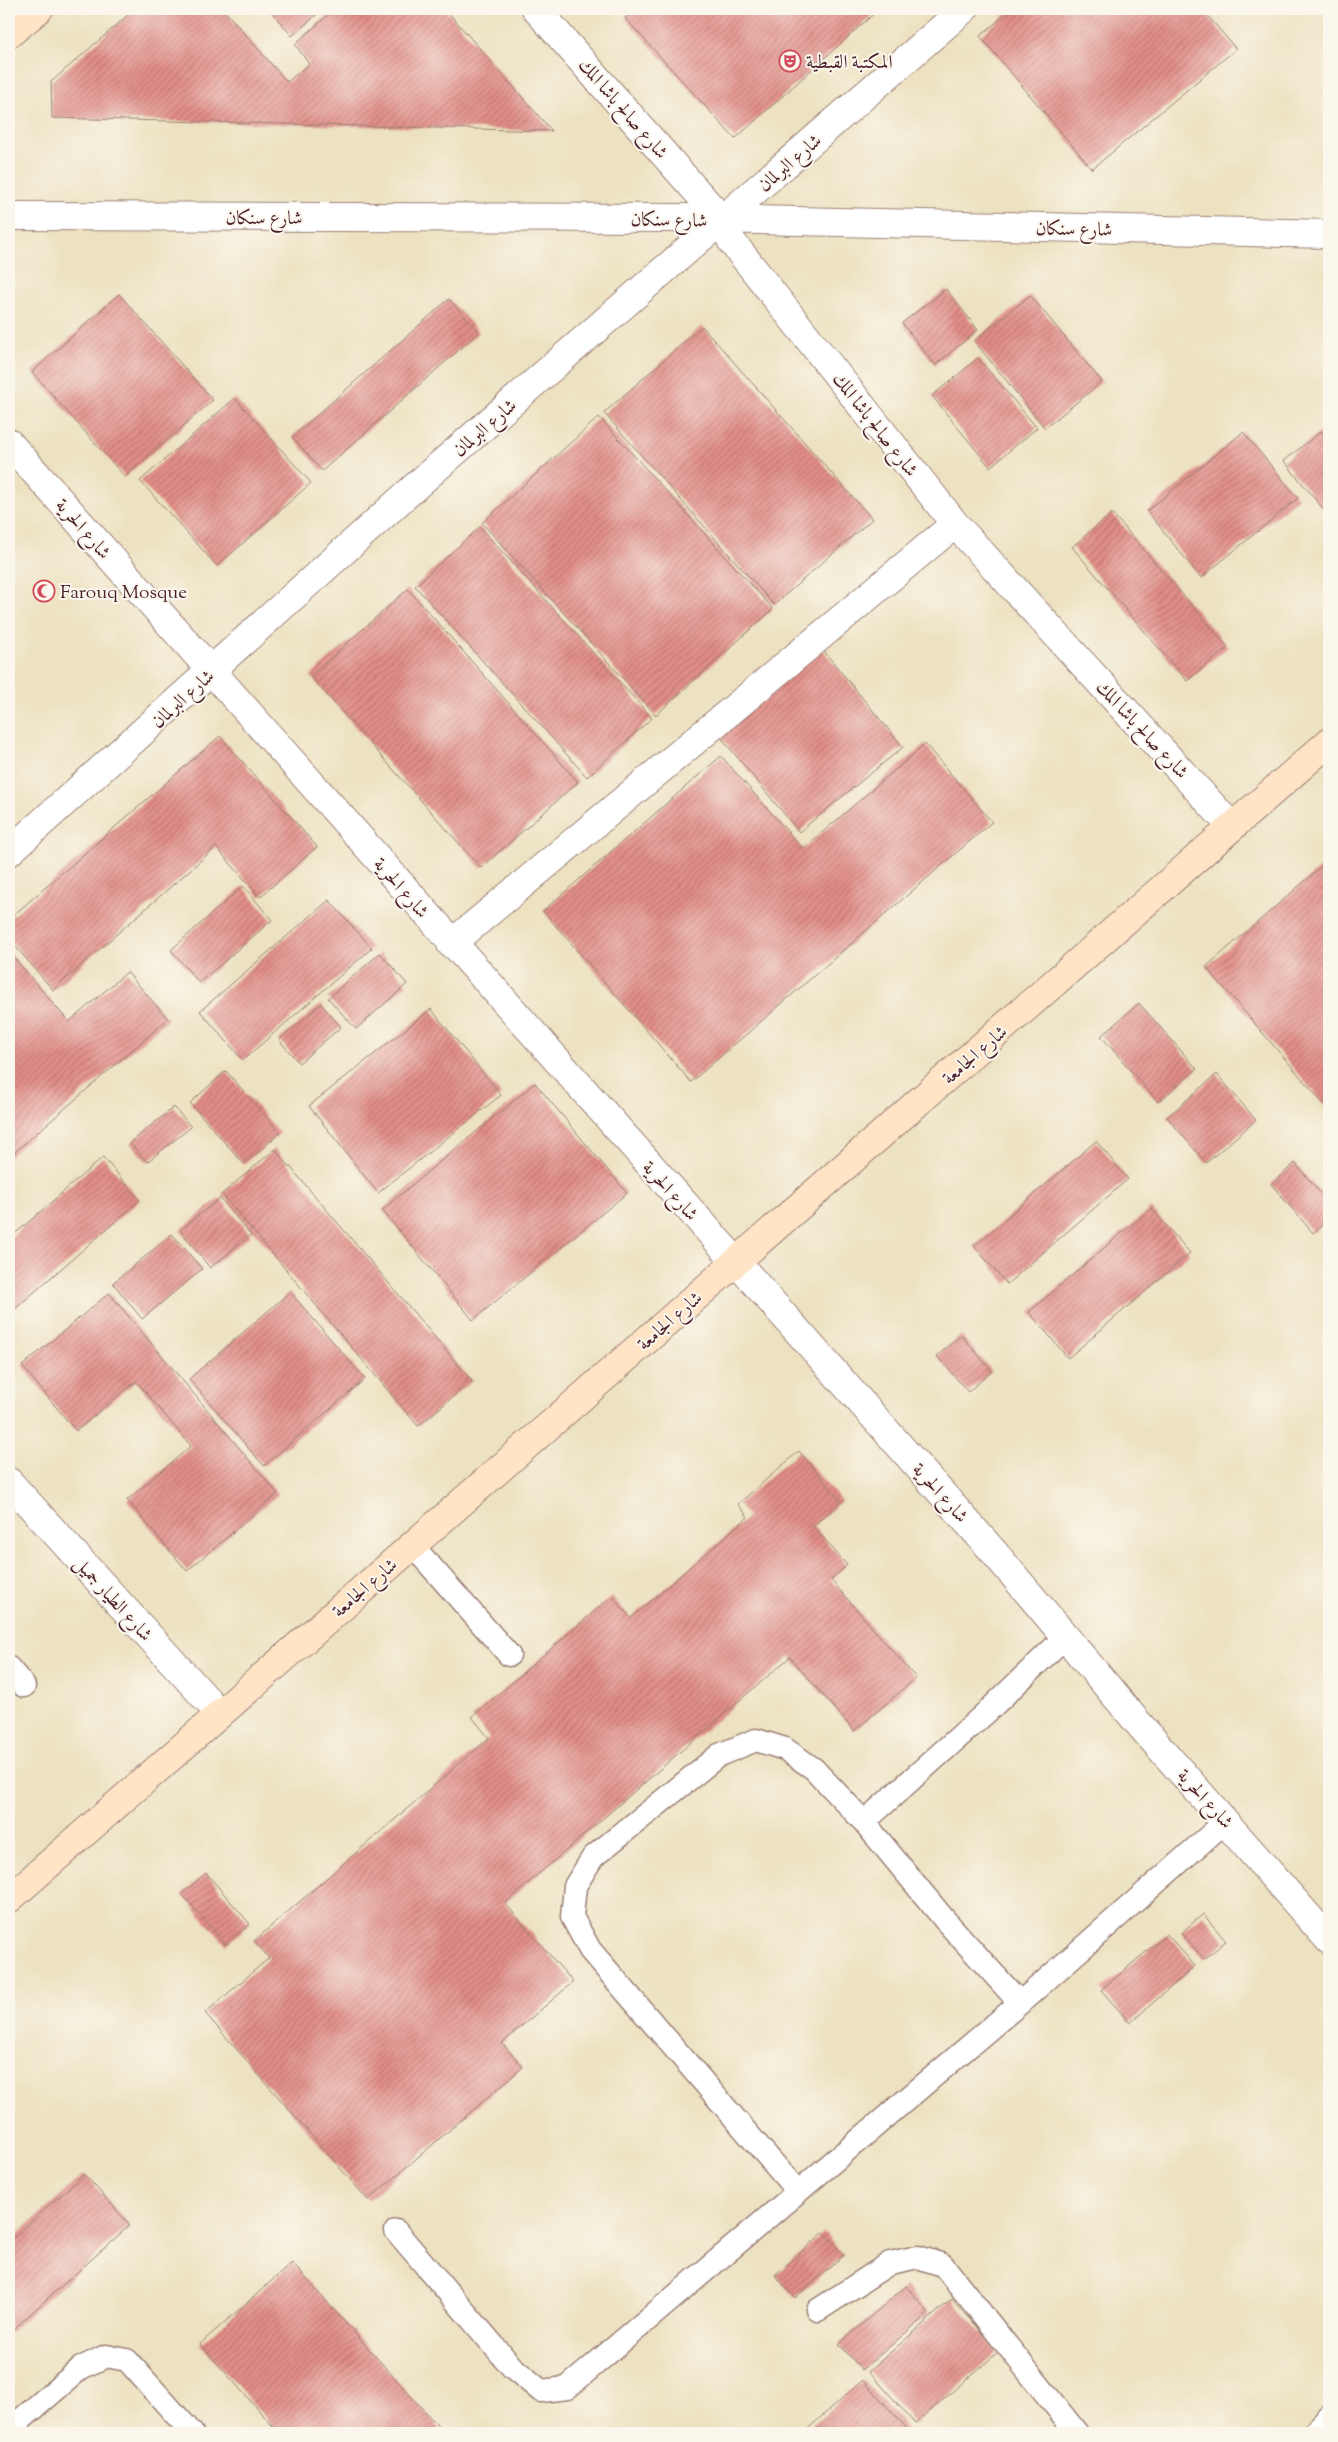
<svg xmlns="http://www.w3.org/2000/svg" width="1338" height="2442" font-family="'Sorts Mill Goudy',Amiri,serif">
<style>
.building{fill:url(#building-hatch)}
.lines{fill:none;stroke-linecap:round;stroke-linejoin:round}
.service-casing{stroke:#9b8076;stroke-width:25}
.minor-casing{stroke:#9b8076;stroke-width:30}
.secondary-casing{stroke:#9b8076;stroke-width:30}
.service{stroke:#fff;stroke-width:22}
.minor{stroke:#fff;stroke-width:28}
.secondary{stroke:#ffe4c6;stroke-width:28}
.labels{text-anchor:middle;stroke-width:4;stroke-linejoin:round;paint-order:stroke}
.poi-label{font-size:19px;fill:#4a1f2b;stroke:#fbf7ec;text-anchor:start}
.street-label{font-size:19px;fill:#4a1f2b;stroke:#fbf7ec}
</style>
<defs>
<pattern id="building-hatch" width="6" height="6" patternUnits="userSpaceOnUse" patternTransform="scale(1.25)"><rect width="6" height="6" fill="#e28e88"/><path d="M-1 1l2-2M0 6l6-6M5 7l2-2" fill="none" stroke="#b9736f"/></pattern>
</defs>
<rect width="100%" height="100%" fill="#fbf7ec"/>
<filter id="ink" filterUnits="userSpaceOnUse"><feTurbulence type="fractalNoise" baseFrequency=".02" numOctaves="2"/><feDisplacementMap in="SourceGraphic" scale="10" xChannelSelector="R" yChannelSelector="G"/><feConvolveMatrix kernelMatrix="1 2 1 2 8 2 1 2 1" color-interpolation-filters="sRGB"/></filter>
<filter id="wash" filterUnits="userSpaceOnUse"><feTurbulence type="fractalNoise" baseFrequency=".0096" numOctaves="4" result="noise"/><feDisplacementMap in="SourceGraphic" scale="20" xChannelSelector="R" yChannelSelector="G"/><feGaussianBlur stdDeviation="1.12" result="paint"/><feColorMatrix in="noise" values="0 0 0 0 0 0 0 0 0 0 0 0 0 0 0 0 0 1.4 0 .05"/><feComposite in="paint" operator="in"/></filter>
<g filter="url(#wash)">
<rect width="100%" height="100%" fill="#ece1c0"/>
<g id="blocks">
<path class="building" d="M135 9H223L287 82 309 64 295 44 335 9H445L552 131 52 118 51 82Z
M269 9H323L292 36Z
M636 9H879L735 139 625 18Z
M1012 9H1202L1236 49 1092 169 980 36Z
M946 289 978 330 935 365 902 323Z
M119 294 213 400 125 477 32 372Z
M1030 295 1102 382 1045 428 974 341Z
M449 299 479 332 322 471 292 437Z
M702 326 872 519 774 605 604 413Z
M978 358 1037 428 990 467 932 396Z
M235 398 311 483 217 566 140 481Z
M599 417 773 609 656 715 482 523Z
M1321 431 1329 441V516L1284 461Z
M1243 432 1298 498 1201 578 1147 511Z
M1112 513 1228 647 1187 681 1072 547Z
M480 527 652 718 587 777 415 586Z
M408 589 578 782 481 868 310 676Z
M822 649 903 747 799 832 719 735Z
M220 736 317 847 260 897 216 847 53 990 9 939V919Z
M925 744 992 822 691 1082 543 911 721 756 803 849Z
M1329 860V1110L1206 967Z
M243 886 272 920 199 983 171 950Z
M329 900 372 948 243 1060 200 1011Z
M9 952 69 1022 127 972 168 1019 9 1157Z
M380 953 407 984 356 1029 328 998Z
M1139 1003 1197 1069 1158 1102 1101 1036Z
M321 1004 341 1027 299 1063 279 1040Z
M431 1009 501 1095 378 1193 309 1106Z
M226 1071 280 1133 244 1164 190 1103Z
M1217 1074 1256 1120 1206 1163 1167 1117Z
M535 1083 627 1193 473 1320 382 1210Z
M174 1107 191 1127 147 1162 130 1143Z
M1096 1141 1128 1179 1007 1284 974 1246Z
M275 1149 472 1381 418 1426 222 1194Z
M103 1157 140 1200 9 1314V1239Z
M1295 1163 1329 1203V1219L1313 1233 1271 1184Z
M220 1198 251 1235 210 1268 180 1230Z
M1151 1208 1190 1253 1068 1358 1029 1312Z
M172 1234 202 1269 142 1319 113 1283Z
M290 1292 365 1379 264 1466 189 1379Z
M109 1293 278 1494 187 1571 127 1500 191 1446 136 1381 76 1431 22 1366Z
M961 1335 992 1371 968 1392 937 1356Z
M799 1451 841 1501 813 1526 847 1565 831 1580 916 1678 854 1731 790 1657 505 1903 573 1982 502 2043 523 2067 368 2200 205 2013 269 1958 254 1941 489 1738 472 1717 612 1596 631 1618 748 1517 738 1504Z
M206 1873 250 1924 226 1945 182 1894Z
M1203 1914 1226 1941 1204 1959 1181 1933Z
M1167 1934 1195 1966 1130 2023 1101 1990Z
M84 2174 130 2225 9 2333V2242Z
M824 2232 844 2255 795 2298 775 2275Z
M292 2263 444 2433H279L200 2344Z
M906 2286 929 2313 862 2370 839 2344Z
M952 2299 998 2352 915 2424 869 2371Z
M863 2380 911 2433H803Z"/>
</g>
</g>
<g filter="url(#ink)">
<use href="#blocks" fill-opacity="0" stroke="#9b8076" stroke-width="1"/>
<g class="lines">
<g class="service-casing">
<path id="service" d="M412 1545 509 1655
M9 1668 24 1686
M864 1822 989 1710 1066 1636
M798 2192 590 1950 572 1917 575 1886 593 1857 719 1755 756 1740 785 1749 814 1769 864 1822 944 1919 1020 2003
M396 2231 512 2367 541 2391 567 2388 1020 2003 1226 1821
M818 2310 890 2263 918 2257 943 2265 1077 2433
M9 2430 81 2368 106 2356 127 2360 192 2433
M1316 2433 1317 2429 1329 2417"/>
</g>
<g class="minor-casing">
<path id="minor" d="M536 9 722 220 732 242 955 524 1232 827
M9 216 679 218 1329 234
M9 443 993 1551 1139 1724 1329 1940
M9 852 426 477 964 9
M451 944 955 524
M9 1482 220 1714"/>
</g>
<g class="secondary-casing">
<path id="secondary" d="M9 34 39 9
M9 1899 1329 742"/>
</g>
<use href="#service" class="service"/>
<use href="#minor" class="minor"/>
<use href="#secondary" class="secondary"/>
</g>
</g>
<defs>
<g id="theatre-ring" transform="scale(1.125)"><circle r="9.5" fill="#fbf7ec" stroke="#d1495b" stroke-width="1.5"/><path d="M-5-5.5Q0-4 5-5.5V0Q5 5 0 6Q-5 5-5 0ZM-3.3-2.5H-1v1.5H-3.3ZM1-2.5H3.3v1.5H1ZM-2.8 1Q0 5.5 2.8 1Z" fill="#d1495b"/></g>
<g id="mosque-ring" transform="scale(1.125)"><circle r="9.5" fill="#fbf7ec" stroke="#d1495b" stroke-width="1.5"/><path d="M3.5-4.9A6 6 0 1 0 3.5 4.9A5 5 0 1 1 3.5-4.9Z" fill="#d1495b"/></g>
</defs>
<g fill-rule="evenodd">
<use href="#theatre-ring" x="790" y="61"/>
<use href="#mosque-ring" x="44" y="591"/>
</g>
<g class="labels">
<g class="poi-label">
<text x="806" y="68">المكتبة القبطية</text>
<text x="60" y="598">Farouq Mosque</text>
</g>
<g class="street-label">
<text transform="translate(624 108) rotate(49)" y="7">شارع صالح باشا المك</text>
<text transform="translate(789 162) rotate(-41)" y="7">شارع البرلمان</text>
<text x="264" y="224">شارع سنكان</text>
<text transform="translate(669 219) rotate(1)" y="7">شارع سنكان</text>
<text transform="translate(1074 228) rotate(1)" y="7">شارع سنكان</text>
<text transform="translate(876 424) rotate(52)" y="7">شارع صالح باشا المك</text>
<text transform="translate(484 427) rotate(-41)" y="7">شارع البرلمان</text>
<text transform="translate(84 528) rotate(49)" y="7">شارع الحرية</text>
<text transform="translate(182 698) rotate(-42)" y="7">شارع البرلمان</text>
<text transform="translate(1143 729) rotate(47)" y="7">شارع صالح باشا المك</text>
<text transform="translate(402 887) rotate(49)" y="7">شارع الحرية</text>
<text transform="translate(974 1054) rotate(-41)" y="7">شارع الجامعة</text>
<text transform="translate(671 1190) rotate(48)" y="7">شارع الحرية</text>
<text transform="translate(669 1320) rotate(-41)" y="7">شارع الجامعة</text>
<text transform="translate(941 1492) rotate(48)" y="7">شارع الحرية</text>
<text transform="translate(364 1587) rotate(-41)" y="7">شارع الجامعة</text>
<text transform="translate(114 1598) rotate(48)" y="7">شارع الطيار جميل</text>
<text transform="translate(1206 1798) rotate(48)" y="7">شارع الحرية</text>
</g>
</g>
<rect width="1338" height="2442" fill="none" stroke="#fbf7ec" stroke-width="30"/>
</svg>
